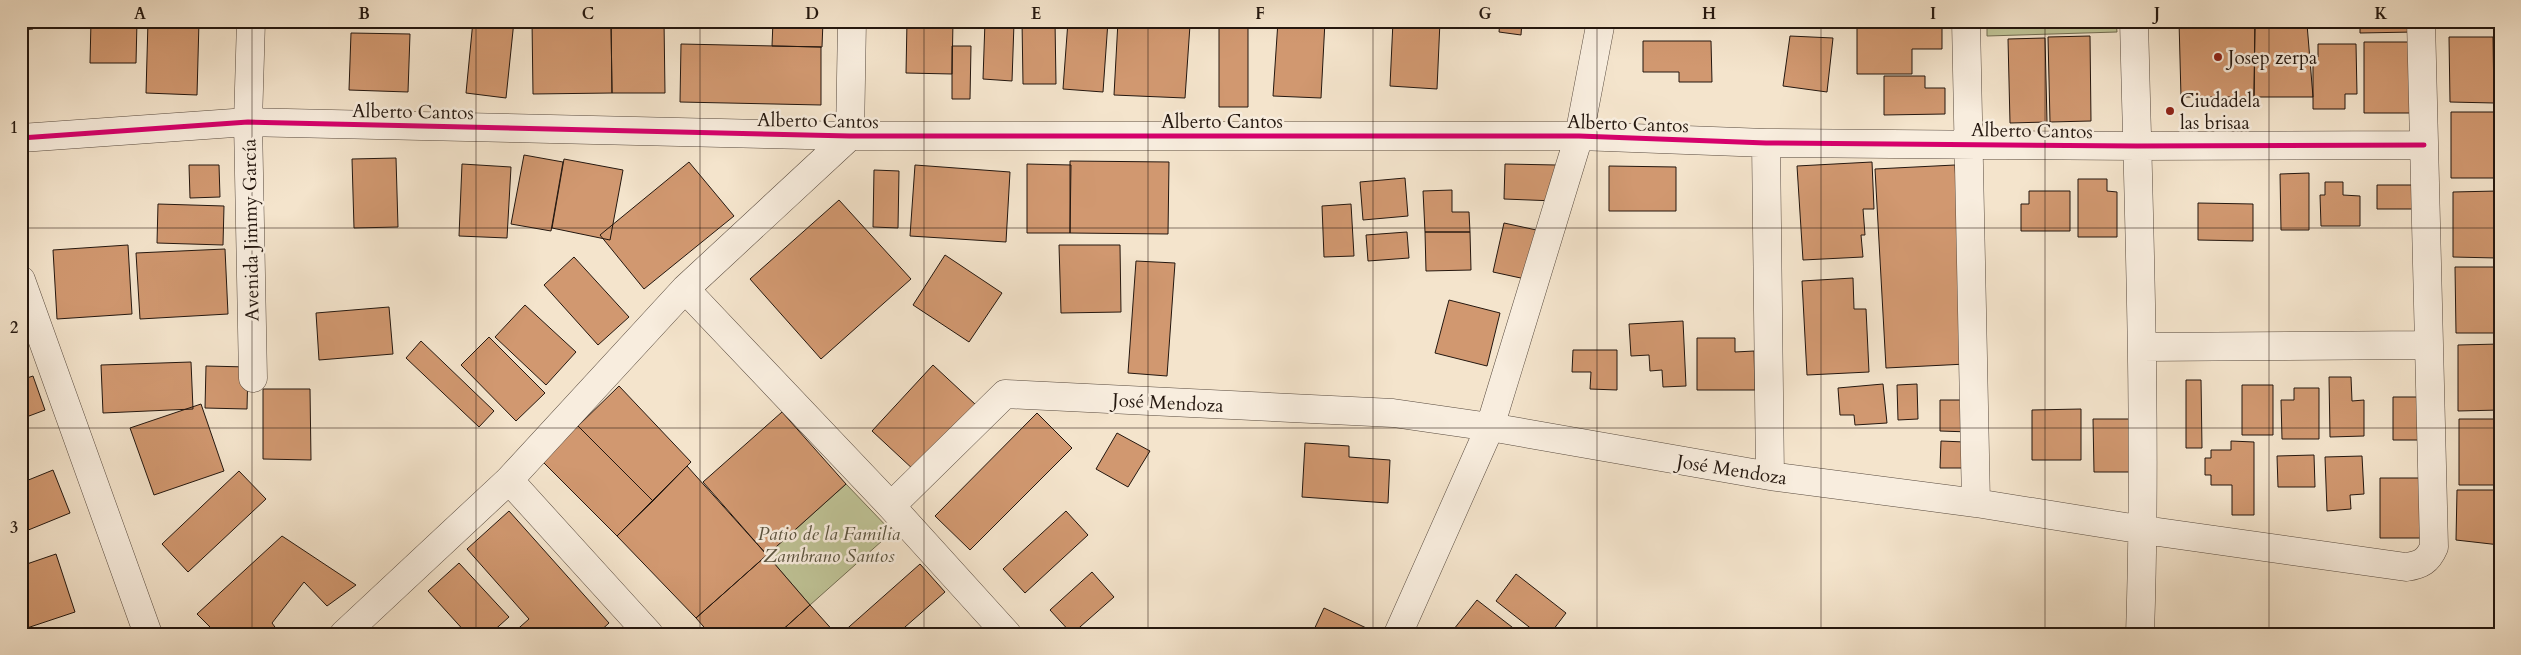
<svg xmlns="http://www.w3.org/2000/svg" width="2521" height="655" font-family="Cardo,serif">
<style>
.green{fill:#bfc396;stroke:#726d52}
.building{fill:#d19870;stroke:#24170f}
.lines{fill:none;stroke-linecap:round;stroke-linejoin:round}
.street-casing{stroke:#584a3e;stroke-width:29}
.street{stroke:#f8edde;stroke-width:28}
.cycleway-casing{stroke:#f8edde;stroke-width:8}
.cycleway{stroke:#d6006c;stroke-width:5}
.grid{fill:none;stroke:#24170f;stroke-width:1;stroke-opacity:0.55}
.poi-dot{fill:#8f2418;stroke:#f8edde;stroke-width:2}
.labels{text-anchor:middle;stroke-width:5;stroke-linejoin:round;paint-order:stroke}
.poi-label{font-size:19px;fill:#24170f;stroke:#f8edde;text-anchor:start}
.street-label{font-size:19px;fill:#24170f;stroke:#f8edde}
.park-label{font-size:19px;font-style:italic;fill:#5a533e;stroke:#f8edde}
.neatline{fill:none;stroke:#24170f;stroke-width:2}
.grid-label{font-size:16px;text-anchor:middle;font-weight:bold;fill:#24170f}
</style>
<rect width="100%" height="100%" fill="#f4e4cc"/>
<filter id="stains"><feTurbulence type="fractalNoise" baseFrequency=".004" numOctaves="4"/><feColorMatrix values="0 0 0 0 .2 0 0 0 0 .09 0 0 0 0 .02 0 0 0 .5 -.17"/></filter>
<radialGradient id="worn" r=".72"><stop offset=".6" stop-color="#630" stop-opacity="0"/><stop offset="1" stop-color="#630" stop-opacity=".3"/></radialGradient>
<path class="green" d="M1987 21H2116L2117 32 1987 36Z
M846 484 892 532 810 605 767 555Z"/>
<path class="building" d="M21 21H32L33 29 21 30Z
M91 21H137L136 63H90Z
M148 21H199L197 95 146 93Z
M473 21H514L506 98 466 93Z
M532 21H611L612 93 533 94Z
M611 21H664L665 93H612Z
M773 21H823L822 47 772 46Z
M907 21H953L952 74 906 73Z
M985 21 1014 23 1012 81 983 79Z
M1022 21H1055L1056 84H1023Z
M1068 21H1108L1103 92 1063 89Z
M1118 21 1190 25 1185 98 1114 95Z
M1219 21H1248V107H1219Z
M1278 21H1325L1321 98 1273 96Z
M1393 21H1440L1437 89 1390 86Z
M1500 21H1522L1521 35 1499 32Z
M1669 21H1720V26H1670Z
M1857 21H1942V49H1912V74H1857Z
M2179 21H2255L2254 97H2181Z
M2255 21 2307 24 2313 97H2254Z
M2257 21H2307V24Z
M2307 21H2351V24H2307Z
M2360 21H2414V32L2360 33Z
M2447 21H2491V26H2447Z
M351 33 410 34 408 92 349 90Z
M1790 36 1833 38 1827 92 1783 86Z
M2090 36 2091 121 2050 122 2048 37Z
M2449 37H2493L2494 103 2450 102Z
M2045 38 2047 122 2010 123 2008 39Z
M1643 41H1711L1712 82H1679V72H1643Z
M2364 42H2411V113H2364Z
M681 44 821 47V105L680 102Z
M2318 44H2356L2357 94H2345V109H2313V57H2318Z
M952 46H971L970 99H952Z
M1884 76H1925V88H1945V114L1884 115Z
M2451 112H2496V178H2451Z
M524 155 563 162 551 231 511 224Z
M396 158 398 227 354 228 352 159Z
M564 159 623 170 610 240 552 228Z
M1070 161 1169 162 1168 234 1070 233Z
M689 162 734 216 644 289 600 235Z
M1872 162 1874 209H1863L1865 235H1861L1863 257 1803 260 1797 166Z
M462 164 511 167 507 238 459 236Z
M1027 164 1071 165 1070 233H1027Z
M1505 164 1556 165 1555 201 1504 199Z
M189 165H219L220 197 190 198Z
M915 165 1010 172 1006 242 910 236Z
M1955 165 1966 364 1886 368 1875 169Z
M1609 166 1676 167V211H1609Z
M874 170 899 171 898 228 873 227Z
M2309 173V230H2281L2280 174Z
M1405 178 1408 216 1363 220 1360 182Z
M2078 179H2107V191L2117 192V237H2078Z
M2325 182H2343V195L2360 196V226H2321L2320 195H2325Z
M2377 185H2413V209H2377Z
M1452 190V212H1469L1470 232H1425L1423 191Z
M2029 191H2070V231H2021V204H2029Z
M2497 191V258L2453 257V192Z
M839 200 911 279 821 359 750 279Z
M2198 203 2253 204V241L2198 240Z
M158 204 224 206 223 245 157 243Z
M1351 204 1354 256 1324 257 1322 206Z
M1504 223 1541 231 1530 280 1493 272Z
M1407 232 1409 258 1368 261 1366 235Z
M1425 232H1470L1471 270 1426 271Z
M128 245 132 314 57 319 53 250Z
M1059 245H1120L1121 312 1061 313Z
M225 249 228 314 140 319 136 253Z
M945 255 1002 293 969 342 913 305Z
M574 257 629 317 598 345 544 285Z
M1136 261 1175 263 1167 376 1128 373Z
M2455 267H2499L2500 333H2456Z
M1853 278 1854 309H1866L1869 372 1807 375 1802 281Z
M1449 300 1500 313 1487 366 1435 353Z
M525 305 576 352 546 385 495 337Z
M389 307 393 354 319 360 316 313Z
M1683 321 1686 386 1663 387 1662 370 1650 371 1649 355 1631 356 1629 324Z
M489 337 545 393 516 421 461 365Z
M1697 338H1735V352L1754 351 1755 390H1697Z
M421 341 494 411 479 427 406 358Z
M2500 344V410L2458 411V345Z
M1573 350H1617V390L1590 389 1591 372H1572Z
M191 362 193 409 103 413 101 365Z
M933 365 976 405 915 471 872 431Z
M206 366 248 367 247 409 205 408Z
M33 376 45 410 21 419V380Z
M2329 377H2351L2352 401 2364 400V436L2330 437Z
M2186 380H2201L2202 448H2186Z
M1883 384 1887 423 1855 425 1854 415H1840L1838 388Z
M1917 384 1918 419 1898 420 1897 385Z
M2242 385H2273V435H2242Z
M619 386 691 462 653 501 578 426Z
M2294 388H2319V439H2282L2281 400H2294Z
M263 389H310L311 460 263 459Z
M2393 397H2427L2426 440H2393Z
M1940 400H1971L1970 432 1940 431Z
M201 404 224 471 154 495 130 428Z
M2081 409V460H2032V410Z
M782 412 846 484 767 555 703 482Z
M1037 413 1072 448 970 550 935 516Z
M2093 419H2130L2131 472H2094Z
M2459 419H2500V485H2459Z
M578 426 653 501 617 536 542 461Z
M1117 433 1150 451 1128 487 1096 469Z
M1941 441 1965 442 1963 468H1940Z
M2231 441 2254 442V515H2232V485H2211V475H2205V458H2211V450H2231Z
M1305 443 1349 446V457L1390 460 1388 503 1302 497Z
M2314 455 2315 487H2278L2277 456Z
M2362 456 2364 494 2350 495 2351 509 2327 511 2325 457Z
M687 466 767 555 696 618 617 536Z
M53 470 70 513 21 533V483Z
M239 471 266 499 188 572 162 544Z
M2380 478H2429L2428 538H2380Z
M2457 490H2500V545L2456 540Z
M509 511 609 623 597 634H512L529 619 467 549Z
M1066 511 1088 535 1025 593 1003 569Z
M282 536 356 585 327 606 304 582 272 623 280 634H217L197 614Z
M56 554 75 612 27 628 21 612V566Z
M767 555 810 605 778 634H710L696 618Z
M459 563 509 617 490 634H467L428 591Z
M920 564 945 592 897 634H841Z
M1092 572 1114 597 1072 634 1050 610Z
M1516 574 1566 613 1550 634H1538L1496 601Z
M1477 600 1521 634H1450Z
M810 605 836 634H778Z
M1324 608 1379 634H1312Z"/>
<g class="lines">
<g class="street-casing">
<path id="street" d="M251 21 248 122 253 378
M1966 21 1976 503
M2134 21C2139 225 2147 430 2140 634
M21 138 248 122 850 136H1579L1766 143 2137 146 2424 145
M1766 143 1770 476
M21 280 148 634
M685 289 891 506 1007 634
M2142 347 2427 345
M509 480 649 634
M891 506 1005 394 1393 413 1490 427 1579 136 1601 21
M344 634 509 480 685 289 850 136 852 21
M1398 634 1490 427 1770 476 1976 503 2144 530 2406 567C2421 565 2428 561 2434 547L2421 21"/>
</g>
<use href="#street" class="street"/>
<g class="cycleway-casing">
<path id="cycleway" d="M21 138 248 122 850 136H1579L1766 143 2137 146 2424 145"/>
</g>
<use href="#cycleway" class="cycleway"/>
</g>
<path class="grid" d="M252 21V634M476 21V634M700 21V634M924 21V634M1148 21V634M1373 21V634M1597 21V634M1821 21V634M2045 21V634M2269 21V634M21 228H2500M21 428H2500"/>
<g class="poi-dot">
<circle cx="2218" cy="57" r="5"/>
<circle cx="2170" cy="111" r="5"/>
</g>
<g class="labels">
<g class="poi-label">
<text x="2228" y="64">Josep zerpa</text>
<text x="2180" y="107">Ciudadela<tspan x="2180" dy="22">las brisaa</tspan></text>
</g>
<g class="street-label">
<text transform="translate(413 111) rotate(1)" y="7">Alberto Cantos</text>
<text transform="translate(818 120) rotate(1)" y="7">Alberto Cantos</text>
<text x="1222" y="128">Alberto Cantos</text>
<text transform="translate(1628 123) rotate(2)" y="7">Alberto Cantos</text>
<text transform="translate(2032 130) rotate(1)" y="7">Alberto Cantos</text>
<text transform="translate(250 230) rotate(-91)" y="7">Avenida Jimmy García</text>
<text transform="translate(1168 402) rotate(3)" y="7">José Mendoza</text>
<text transform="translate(1732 469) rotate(9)" y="7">José Mendoza</text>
</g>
<g class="park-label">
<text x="829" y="540">Patio de la Familia<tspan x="829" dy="22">Zambrano Santos</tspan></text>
</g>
</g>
<rect width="2521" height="655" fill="none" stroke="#f4e4cc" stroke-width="55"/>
<rect x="28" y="28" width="2466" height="600" class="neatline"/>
<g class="grid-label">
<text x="140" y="19">A</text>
<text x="364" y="19">B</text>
<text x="588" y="19">C</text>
<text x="812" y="19">D</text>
<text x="1036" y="19">E</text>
<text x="1260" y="19">F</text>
<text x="1485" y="19">G</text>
<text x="1709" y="19">H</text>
<text x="1933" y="19">I</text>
<text x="2157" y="19">J</text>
<text x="2381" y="19">K</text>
<text x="14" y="133">1</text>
<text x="14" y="333">2</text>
<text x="14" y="533">3</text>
</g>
<rect width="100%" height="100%" filter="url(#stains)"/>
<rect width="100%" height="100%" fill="url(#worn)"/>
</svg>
